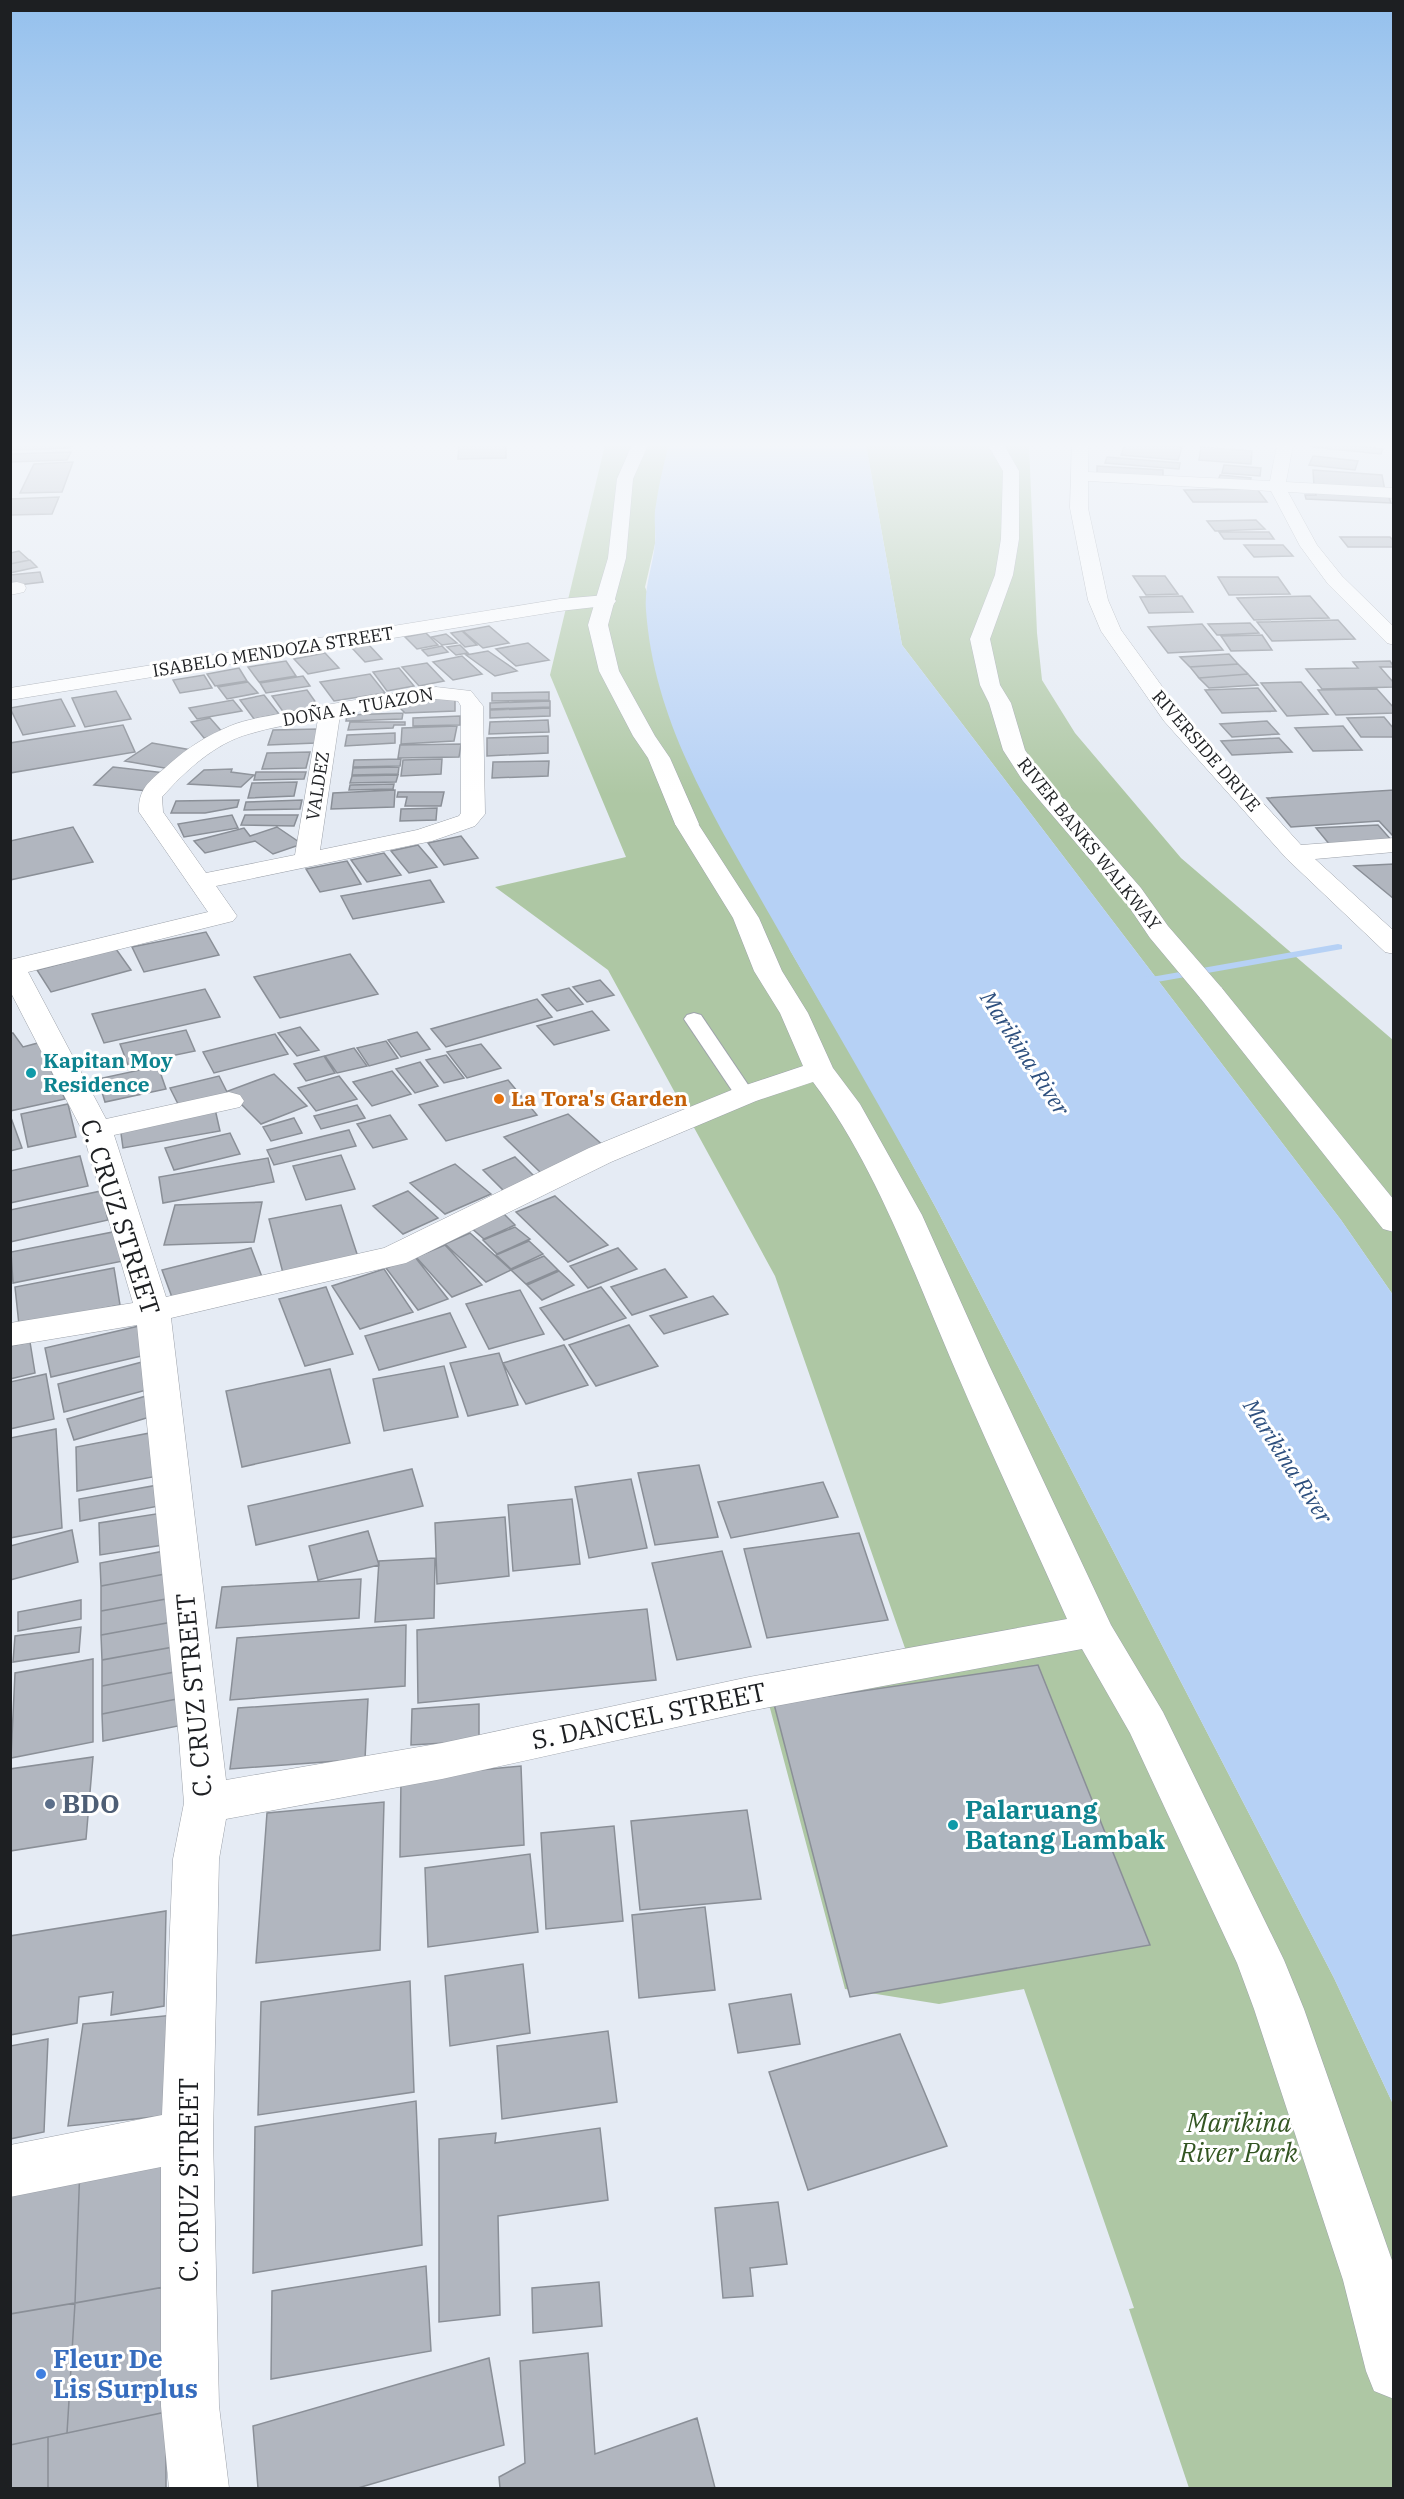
<svg xmlns="http://www.w3.org/2000/svg" width="1404" height="2499" font-family="'IBM Plex Serif',serif">
<style>
.green{fill:#aec7a4}
.water{fill:#b6d1f5}
.lines{fill:none;stroke-linecap:round;stroke-linejoin:round}
.stream{fill:#b6d1f5;fill-rule:evenodd}
.building{fill:#b1b6bf;stroke:#8a8f97;stroke-width:1.5}
.service-casing{stroke:#9da2aa;stroke-width:2}
.pedestrian-casing{stroke:#9da2aa;stroke-width:1}
.minor-casing{stroke:#9da2aa;stroke-width:1}
.service{fill:#fff;fill-rule:evenodd}
.pedestrian{fill:#fff;fill-rule:evenodd}
.minor{fill:#fff;fill-rule:evenodd}
.culture-dot{fill:#0f9aa8;stroke:#fff;stroke-width:2}
.food-dot{fill:#e8710a;stroke:#fff;stroke-width:2}
.service-dot{fill:#5c6f8a;stroke:#fff;stroke-width:2}
.shop-dot{fill:#3f7fe0;stroke:#fff;stroke-width:2}
.labels{text-anchor:middle;stroke-width:6;stroke-linejoin:round;paint-order:stroke}
.far-street-label{font-size:18px;fill:#1d1f22;stroke:#fff}
.culture-label{font-size:21px;font-weight:bold;fill:#0d838f;stroke:#fff;text-anchor:start}
.food-label{font-size:21px;font-weight:bold;fill:#c56008;stroke:#fff;text-anchor:start}
.water-label{font-size:22px;font-style:italic;fill:#2d4f7e;stroke:#fff}
.near-street-label{font-size:26px;fill:#1d1f22;stroke:#fff}
.near-service-label{font-size:26px;font-weight:bold;fill:#4e5e75;stroke:#fff;text-anchor:start}
.near-culture-label{font-size:26px;font-weight:bold;fill:#0d838f;stroke:#fff;text-anchor:start}
.near-park-label{font-size:26px;font-style:italic;fill:#352;stroke:#fff}
.near-shop-label{font-size:26px;font-weight:bold;fill:#366cbe;stroke:#fff;text-anchor:start}
</style>
<rect width="100%" height="100%" fill="#e5ebf4"/>
<path class="green" d="M605 445H669L655 513V544L645 587 790 950 875 1096 936 1208 1334 1978 1393 2104V2488H1189L1129 2309 1134 2308 1024 1989 939 2004 845 1989 767 1697 913 1671 775 1276 608 970 495 887 626 857 550 675Z
M866 445H1029L1037 633 1042 680 1075 733 1181 858 1393 1040V1295L1341 1220 902 645Z"/>
<path class="water" d="M669 445H866L902 645 1341 1220 1393 1295V2104L1334 1978 936 1208C883 1110 826 1014 771 917 716 820 654 724 646 610 644 586 653 566 655 543 656 533 654 522 655 511 658 489 663 466 669 445Z"/>
<g class="lines">
<path class="stream" d="M1338 944 1342 945V949L1157 982 1138 983 1132 980 1138 977 1157 976Z"/>
</g>
<path class="building" d="M13 445H72L70 448 10 450Z
M459 445H506V458L458 459Z
M1125 445H1159L1182 447 1178 460 1121 455Z
M1314 445H1347L1383 449 1381 454 1313 447Z
M1201 447 1252 451 1251 464 1199 460Z
M71 452 67 460 10 462V454Z
M1313 456 1358 461 1355 470 1309 465Z
M1107 457 1180 463 1179 469 1105 463Z
M73 462 62 492 20 493 34 464Z
M1224 465 1261 468 1260 476 1222 473Z
M1097 466 1163 470V480L1097 477Z
M1313 470 1382 475 1385 491 1314 486Z
M1220 475 1251 478 1250 484 1218 481Z
M1257 489 1267 502H1193L1184 490Z
M1315 491 1388 495 1391 503 1306 499 1305 495H1316Z
M59 497 52 514 10 515V499Z
M1256 520 1265 529 1215 531 1207 521Z
M1219 532H1269L1274 539H1224Z
M1340 537H1390L1394 541V547H1348Z
M1244 545H1283L1293 556 1254 557Z
M19 551 29 560 10 564V553Z
M30 560 37 567 10 573V564Z
M40 572 43 582 10 586V575Z
M1133 576H1165L1178 594 1146 595Z
M1218 577H1278L1290 594 1229 595Z
M1182 596 1193 612 1149 613 1140 597Z
M1310 596 1329 618 1254 620 1237 598Z
M1338 620 1355 639 1272 641 1257 622Z
M1250 623 1259 633 1217 635 1208 624Z
M1202 624 1223 650 1168 653 1148 627Z
M489 626 509 643 483 648 463 631Z
M462 631 477 645 465 647 451 633Z
M426 633 438 645 417 649 405 637Z
M446 634 457 643 442 645 432 637Z
M1262 635 1272 650 1231 651 1221 636Z
M528 643 549 660 516 666 496 649Z
M369 645 382 659 365 662 352 648Z
M460 645 468 653 456 655 447 647Z
M442 646 448 652 428 656 422 650Z
M488 651 517 671 495 676 466 655Z
M325 653 339 668 308 674 294 659Z
M1229 654 1238 664 1190 667 1180 657Z
M462 656 482 674 453 680 433 662Z
M286 661 296 676 259 682 248 667Z
M1390 661 1394 667H1380L1394 683V687L1322 689 1306 669 1358 668 1353 662Z
M427 663 444 681 419 686 402 667Z
M1238 664 1248 674 1199 678 1190 667Z
M239 668 247 681 215 686 207 674Z
M399 668 414 686 387 691 373 672Z
M370 674 385 693 334 701 320 682Z
M1248 674 1258 685 1209 688 1199 678Z
M204 675 212 688 180 693 173 680Z
M303 676 310 686 266 693 260 683Z
M248 682 258 693 227 699 218 687Z
M1301 682 1328 714 1287 716 1261 683Z
M1258 688 1276 711 1222 713 1205 690Z
M1377 689 1394 708V713L1336 715 1318 690Z
M307 690 319 707 284 713 272 696Z
M116 691 131 719 85 727 72 698Z
M549 692V700L492 701V693Z
M264 695 279 714 254 719 240 700Z
M443 697 455 699V711L405 713 398 706Z
M61 699 75 726 23 735 10 708Z
M233 700 242 711 197 719 189 708Z
M550 701V707L490 709V703Z
M550 708V716L490 718V710Z
M403 713 402 719 346 721 347 715Z
M460 716V725L413 726V718Z
M1384 717 1394 729V737H1361L1347 718Z
M210 718 224 734 204 738 191 722Z
M548 720 549 732 489 734 490 722Z
M1267 721 1279 734 1232 737 1220 724Z
M350 722H405V725H394L393 728 348 730Z
M123 725 135 752 10 773V743Z
M457 726 454 741 401 744 402 728Z
M1343 726 1362 750 1313 751 1295 728Z
M318 729 316 743 268 745 273 730Z
M395 733V743L345 746 347 735Z
M548 736V753L487 756V738Z
M1279 738 1292 752 1232 755 1221 741Z
M152 743 197 751 170 769 125 761Z
M461 744 459 757 398 758 400 745Z
M310 752 306 768 262 769 267 753Z
M401 759 400 766 353 767 354 760Z
M442 759 441 774 401 776 403 760Z
M549 761 548 776 492 778 493 762Z
M113 767 166 773 147 791 94 785Z
M399 767 398 774 352 775 353 768Z
M232 769 231 772 254 775 241 787 188 784 204 770Z
M256 772H306L304 779 254 780Z
M398 775 396 782 350 783 352 776Z
M297 782 294 796 248 798 252 783Z
M394 784 393 789 349 790 350 785Z
M395 790 394 807 331 809 333 793Z
M1394 790V837L1379 821 1291 827 1267 798Z
M398 792H444L441 806H405L407 797H397Z
M239 800 237 807 205 813H171L176 801Z
M302 800 300 809 244 810 246 802Z
M437 808 436 820 400 821 401 809Z
M232 815 238 828 184 837 178 824Z
M245 815H298L294 826 241 825Z
M1378 825 1393 842 1330 845 1316 828Z
M73 827 93 862 10 880V841Z
M277 827 302 844 273 854 255 841 205 853 194 841 244 828 250 836Z
M461 836 478 858 444 865 428 843Z
M418 845 437 867 409 873 391 851Z
M384 853 401 875 367 882 351 860Z
M347 861 361 884 320 892 306 869Z
M1394 864V899L1354 866Z
M430 880 444 902 353 919 341 896Z
M206 932 219 955 144 972 132 947Z
M116 949 131 970 51 992 37 970Z
M350 954 378 994 280 1018 254 977Z
M600 980 614 995 587 1002 573 987Z
M569 988 583 1004 557 1011 542 995Z
M205 989 220 1017 104 1043 92 1014Z
M537 999 552 1017 446 1047 431 1029Z
M592 1011 609 1030 554 1045 537 1026Z
M300 1027 319 1050 297 1056 278 1033Z
M186 1030 195 1051 128 1065 120 1044Z
M417 1032 430 1049 401 1057 388 1040Z
M10 1033H13L23 1047 38 1043 65 1099 10 1111Z
M275 1034 288 1054 214 1073 203 1052Z
M386 1041 398 1058 369 1066 357 1048Z
M481 1044 501 1068 467 1078 447 1052Z
M354 1048 367 1066 337 1073 325 1056Z
M446 1055 464 1078 444 1083 426 1060Z
M324 1056 335 1073 306 1081 294 1064Z
M420 1062 438 1086 415 1093 396 1069Z
M158 1066 166 1089 105 1102 98 1079Z
M392 1071 411 1094 372 1106 353 1082Z
M274 1074 307 1106 261 1124 228 1091Z
M219 1076 229 1096 180 1108 170 1088Z
M339 1076 357 1099 316 1111 298 1088Z
M508 1080 537 1115 446 1141 419 1105Z
M68 1104 76 1137 28 1147 21 1114Z
M357 1105 365 1118 321 1129 314 1116Z
M215 1109 220 1131 123 1148 120 1126Z
M568 1114 606 1148 541 1173 504 1137Z
M10 1115 22 1148 10 1151Z
M390 1115 407 1139 373 1148 357 1124Z
M294 1118 302 1133 271 1141 263 1127Z
M349 1130 356 1146 274 1165 267 1150Z
M230 1133 240 1154 174 1170 165 1148Z
M341 1155 355 1189 306 1200 293 1166Z
M80 1156 88 1186 10 1203V1171Z
M515 1157 537 1179 505 1192 483 1170Z
M268 1158 274 1182 163 1203 159 1177Z
M455 1164 491 1194 445 1214 410 1183Z
M101 1191 108 1220 10 1242V1210Z
M408 1191 438 1218 403 1234 373 1206Z
M555 1196 608 1245 568 1262 516 1212Z
M262 1202 254 1242 164 1245 175 1205Z
M341 1205 358 1257 283 1273 269 1219Z
M502 1212 515 1225 484 1239 469 1226Z
M515 1227 530 1239 497 1254 483 1240Z
M118 1231 123 1261 13 1283 11 1252Z
M470 1233 511 1270 486 1282 445 1244Z
M529 1241 543 1254 511 1269 496 1255Z
M445 1245 482 1285 452 1297 416 1257Z
M251 1248 262 1277 173 1300 162 1270Z
M618 1248 637 1269 588 1288 570 1266Z
M544 1256 558 1270 526 1284 511 1270Z
M415 1257 448 1299 418 1310 386 1268Z
M114 1268 120 1305 19 1325 15 1287Z
M384 1269 413 1312 360 1329 332 1286Z
M665 1269 687 1297 632 1315 611 1287Z
M559 1271 574 1285 542 1300 527 1285Z
M326 1287 353 1354 305 1366 279 1299Z
M601 1287 626 1318 564 1340 540 1308Z
M520 1290 544 1334 489 1349 466 1304Z
M713 1296 728 1314 664 1334 650 1316Z
M450 1313 466 1347 379 1370 365 1336Z
M629 1325 658 1366 596 1386 569 1345Z
M139 1326 146 1355 51 1377 45 1348Z
M30 1342 35 1373 10 1379V1346Z
M564 1345 588 1385 526 1404 503 1363Z
M499 1353 518 1405 468 1416 450 1363Z
M146 1361 154 1388 64 1412 58 1384Z
M444 1366 458 1417 384 1431 373 1379Z
M330 1369 350 1443 242 1467 226 1391Z
M46 1374 54 1419 10 1429V1382Z
M146 1396 153 1416 74 1440 67 1419Z
M56 1429 62 1528 10 1538V1438Z
M155 1432 158 1476 77 1491 76 1447Z
M699 1465 718 1537 655 1545 638 1473Z
M412 1469 423 1506 256 1545 248 1506Z
M631 1479 647 1548 589 1558 575 1487Z
M823 1482 838 1517 731 1538 718 1502Z
M158 1485 159 1506 80 1521 79 1499Z
M572 1499 580 1564 513 1571 508 1505Z
M162 1513 163 1545 100 1555 99 1523Z
M505 1517 509 1576 437 1584 435 1523Z
M72 1530 78 1562 10 1580V1546Z
M368 1531 379 1565 318 1580 309 1546Z
M859 1533 888 1620 767 1638 744 1549Z
M175 1549 176 1572 101 1586 100 1563Z
M722 1551 751 1647 677 1660 652 1563Z
M435 1558 434 1618 375 1622 379 1561Z
M176 1572 177 1597 101 1611V1586Z
M361 1579 359 1618 216 1628 222 1587Z
M177 1597 178 1621 101 1635V1611Z
M81 1600V1619L18 1631V1612Z
M647 1609 656 1680 418 1703 417 1630Z
M178 1621 179 1646 102 1660 101 1635Z
M406 1625 405 1686 230 1700 237 1638Z
M81 1627 79 1652 13 1662 15 1636Z
M179 1646 180 1671 102 1686V1660Z
M93 1659V1742L11 1758 15 1673Z
M1038 1665 1150 1945 850 1997 774 1704Z
M180 1671 182 1698 102 1714V1686Z
M182 1698 183 1725 103 1741 102 1714Z
M368 1699 365 1759 230 1769 238 1708Z
M479 1704V1741L411 1745 412 1709Z
M93 1757 86 1839 10 1851V1769Z
M521 1766 524 1845 400 1857 401 1778Z
M384 1802 380 1950 256 1963 267 1813Z
M747 1810 761 1899 640 1910 631 1821Z
M614 1826 623 1921 546 1929 541 1833Z
M530 1854 538 1932 428 1947 425 1868Z
M705 1907 715 1990 639 1998 632 1915Z
M166 1911 164 2006 111 2015 113 1992 79 1997 77 2023 10 2035V1936Z
M523 1964 530 2033 450 2046 445 1976Z
M410 1981 414 2092 258 2115 261 2002Z
M791 1994 800 2044 738 2053 729 2004Z
M174 2015 163 2116 68 2126 83 2024Z
M608 2031 617 2102 502 2119 497 2046Z
M900 2034 947 2146 808 2190 769 2072Z
M48 2039 44 2132 10 2139V2046Z
M416 2101 422 2245 253 2273 255 2127Z
M600 2128 608 2200 498 2216 500 2315 439 2322V2139L496 2133 495 2143Z
M166 2147 164 2287 75 2303 80 2165Z
M80 2165 75 2303 10 2314V2179Z
M778 2202 787 2264 750 2268 753 2296 723 2298 715 2208Z
M426 2266 431 2351 271 2379 272 2291Z
M599 2282 602 2326 533 2333 532 2288Z
M164 2287 166 2412 67 2433 75 2303Z
M75 2303 67 2433 10 2445V2314Z
M588 2353 595 2454 697 2418 715 2488H500L499 2477 525 2463 520 2361Z
M489 2358 504 2445 358 2488H258L253 2426Z
M166 2412V2488H48V2437Z
M48 2437V2488H10V2445Z"/>
<g class="lines">
<g class="service-casing">
<path id="service" d="M694 1013 701 1015 755 1095 752 1099H738L735 1095 684 1019 687 1015Z"/>
</g>
<g class="pedestrian-casing">
<path id="pedestrian" d="M632 445H648L633 479 626 558 608 625 619 671 655 736 670 758 699 824 695 829 687 831 679 829 675 824 648 758 633 736 599 671 588 625 608 558 617 479Z
M988 445H1004L1019 471V539L1013 575 990 639 1000 685 1011 703 1025 750 1040 772 1141 888 1168 926 1221 987 1225 993 1221 999 1211 1001 1201 999 1150 938 1123 898 1023 781 1003 750 989 703 980 685 970 639 995 575 1001 539 1003 471Z"/>
</g>
<g class="minor-casing">
<path id="minor" d="M1072 445H1088V472L1270 481 1277 445H1293L1286 482 1394 488V498L1288 492 1317 545 1342 576 1394 627V645L1387 643 1328 584 1300 546 1271 491 1088 481V508L1108 600 1121 630 1180 711 1301 845 1394 838V852L1315 859 1394 931V954L1385 952 1286 858 1164 721 1101 631 1088 600 1070 508Z
M17 582 24 584 26 588 24 592 10 595V583Z
M606 595 613 597 616 601 613 605 560 611 10 700V688L560 599Z
M436 687 471 691 483 706 485 814 475 826 432 841 216 886 237 916 233 921 28 972 106 1119 229 1092 240 1095 244 1101 240 1107 114 1135 166 1297 384 1248 589 1148 734 1089 803 1066 780 1013 754 971 733 918 675 824 679 819 687 817 695 819 759 918 782 971 808 1013 833 1068 860 1104 922 1215 989 1365 1111 1625 1163 1712 1284 1960 1304 2009 1394 2266V2399L1374 2391 1366 2371 1343 2280 1254 2009 1237 1963 1130 1733 1082 1649 749 1711 442 1779 226 1819 219 1859 213 2136 219 2406 229 2488H169L161 2406V2167L10 2197V2145L162 2115 173 1859 184 1803 179 1739 137 1325 10 1346V1323L133 1303 82 1130 10 991V960L208 912 139 812C138 790 148 782 165 768 184 750 206 736 230 726 246 719 266 717 283 713 334 703 385 695 436 687ZM436 699 458 701 461 706V813L459 816 417 830 320 850 340 715ZM318 719 295 855 206 873 163 812 162 797C184 772 215 743 249 734 271 727 295 724 318 719ZM813 1082C874 1163 912 1268 952 1362 989 1449 1029 1534 1067 1619L749 1677 442 1743 226 1780 171 1318 406 1263 611 1162 756 1101Z
M1211 985 1221 987 1394 1200V1232L1383 1229 1201 999 1197 993 1201 987Z"/>
</g>
<use href="#service" class="service"/>
<use href="#pedestrian" class="pedestrian"/>
<use href="#minor" class="minor"/>
</g>
<linearGradient id="sky" x2="0" y2="1"><stop stop-color="#94c0ed"/><stop offset="0.56" stop-color="#f3f6fa"/><stop offset="1" stop-color="#f3f6fa" stop-opacity="0"/></linearGradient>
<rect width="1404" height="795" fill="url(#sky)"/>
<g class="culture-dot">
<circle cx="31" cy="1073" r="6"/>
<circle cx="953" cy="1825" r="6"/>
</g>
<circle class="food-dot" cx="499" cy="1099" r="6"/>
<circle class="service-dot" cx="50" cy="1804" r="6"/>
<circle class="shop-dot" cx="41" cy="2374" r="6"/>
<g class="labels">
<g class="far-street-label">
<text transform="translate(273 652) rotate(-9)" y="6">ISABELO MENDOZA STREET</text>
<text transform="translate(358 707) rotate(-10)" y="6">DOÑA A. TUAZON</text>
<text transform="translate(1206 751) rotate(49)" y="6">RIVERSIDE DRIVE</text>
<text transform="translate(318 786) rotate(-81)" y="6">VALDEZ</text>
<text transform="translate(1089 844) rotate(51)" y="6">RIVER BANKS WALKWAY</text>
</g>
<g class="culture-label">
<text x="43" y="1068">Kapitan Moy<tspan x="43" dy="24">Residence</tspan></text>
</g>
<g class="food-label">
<text x="511" y="1106">La Tora's Garden</text>
</g>
<g class="water-label">
<text transform="translate(1025 1053) rotate(57)" y="8">Marikina River</text>
<text transform="translate(1288 1461) rotate(57)" y="8">Marikina River</text>
</g>
<g class="near-street-label">
<text transform="translate(120 1217) rotate(72)" y="9">C. CRUZ STREET</text>
<text transform="translate(194 1695) rotate(-95)" y="9">C. CRUZ STREET</text>
<text transform="translate(649 1716) rotate(-12)" y="9">S. DANCEL STREET</text>
<text transform="translate(189 2180) rotate(-90)" y="9">C. CRUZ STREET</text>
</g>
<g class="near-service-label">
<text x="62" y="1813">BDO</text>
</g>
<g class="near-culture-label">
<text x="965" y="1819">Palaruang<tspan x="965" dy="30">Batang Lambak</tspan></text>
</g>
<g class="near-park-label">
<text x="1239" y="2132">Marikina<tspan x="1239" dy="30">River Park</tspan></text>
</g>
<g class="near-shop-label">
<text x="53" y="2368">Fleur De<tspan x="53" dy="30">Lis Surplus</tspan></text>
</g>
</g>
<rect width="1404" height="2499" fill="none" stroke="#1d1f22" stroke-width="24"/>
</svg>
